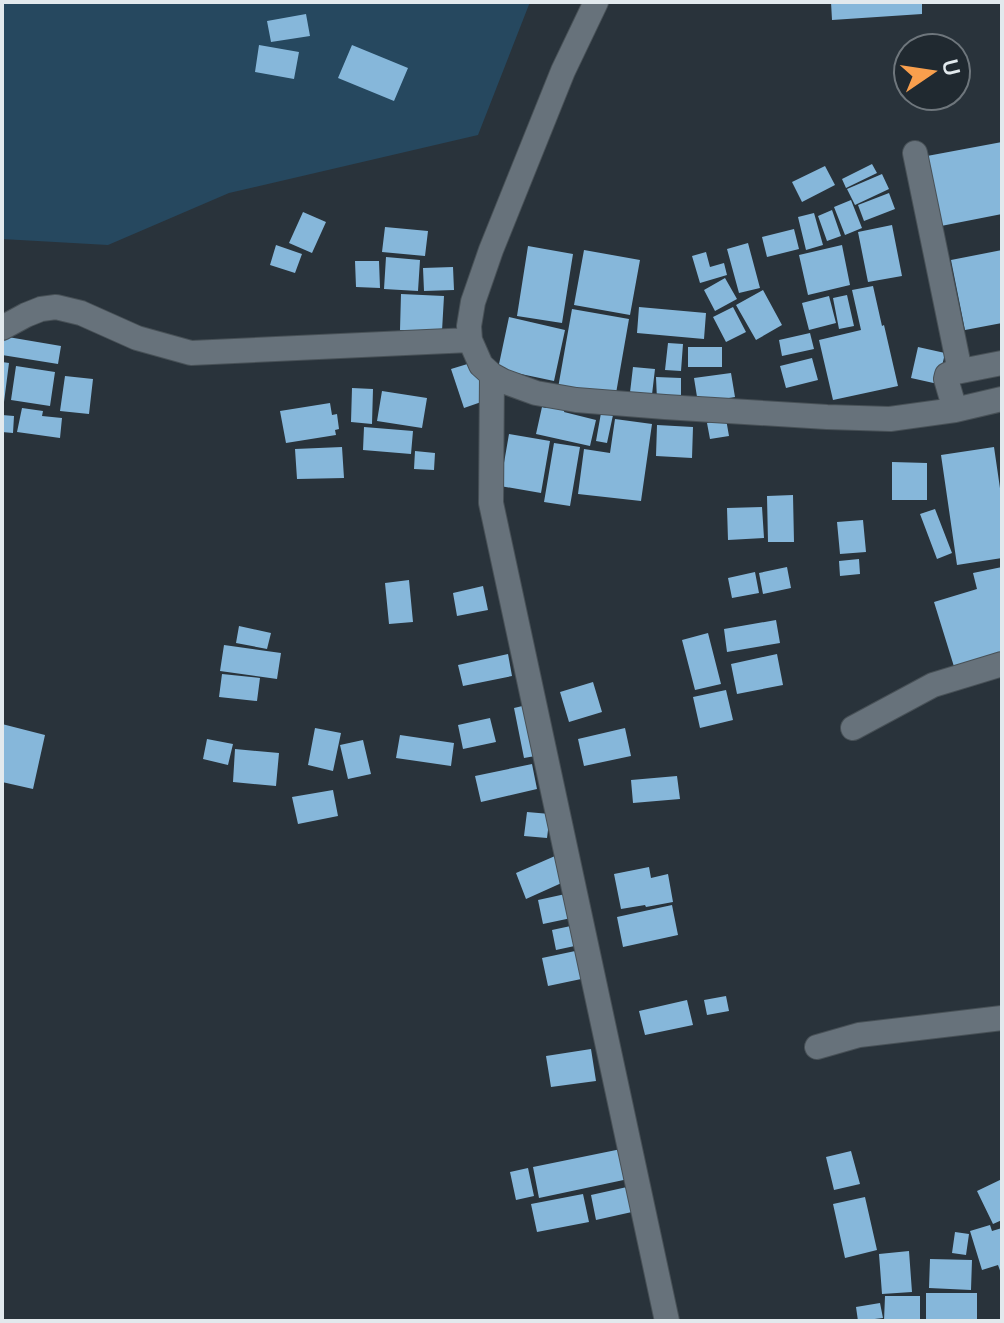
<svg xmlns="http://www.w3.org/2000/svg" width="1004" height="1323" font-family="Mulish,sans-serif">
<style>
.green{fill:#26485f}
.building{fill:#86b7da}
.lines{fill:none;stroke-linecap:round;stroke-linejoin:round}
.minor-casing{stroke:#485157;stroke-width:26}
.minor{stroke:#67727b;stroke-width:24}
</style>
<rect width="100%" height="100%" fill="#29333b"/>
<path class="green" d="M2 2H530L478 135 229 193 108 245 2 239Z"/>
<path class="building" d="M831 2H922V14L832 20Z
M306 14 310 36 271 42 267 21Z
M259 45 299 52 294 79 255 72Z
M352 45 408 68 394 101 338 78Z
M1002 142V214L941 226 927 156Z
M872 164 877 173 846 188 842 179Z
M825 166 835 185 802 202 792 182Z
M882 174 889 189 855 205 847 189Z
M889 193 895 209 864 221 858 205Z
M851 200 862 228 845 235 834 207Z
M832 210 841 236 827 241 818 216Z
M303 212 326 222 312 253 289 243Z
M814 213 823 245 806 250 798 217Z
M892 225 902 276 868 282 858 232Z
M385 227 428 231 425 256 382 252Z
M794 229 799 249 767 257 762 237Z
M748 243 760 288 739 293 727 249Z
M276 245 302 254 295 273 270 265Z
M842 245 850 285 808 295 799 255Z
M528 246 573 254 562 323 517 316Z
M584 250 640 260 630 315 574 305Z
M1002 250V323L965 330 951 260Z
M706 252 710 267 724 263 727 275 700 283 692 256Z
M386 257 420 260 418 291 384 289Z
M355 261H379L380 288 356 287Z
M453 267 454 290 424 291 423 268Z
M725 278 737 299 715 311 704 290Z
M873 286 882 326 884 325 898 386 833 400 819 340 861 330 852 290Z
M763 290 782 325 756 340 736 305Z
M401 294 444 296 442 331 400 330Z
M847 295 854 326 839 329 833 298Z
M829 296 836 323 809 330 802 303Z
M639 307 706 313 704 339 637 333Z
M733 307 746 332 726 342 713 317Z
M572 309 629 319 615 399 558 388Z
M509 317 565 330 554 381 498 369Z
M810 333 814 349 782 356 779 340Z
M2 336 61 346 58 364 2 355Z
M668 343 683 344 681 371 665 370Z
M688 347H722V367H688Z
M918 347 945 353 938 384 911 378Z
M812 358 818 380 786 388 780 366Z
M2 362 9 363 4 402H2Z
M474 362 487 400 464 408 451 369Z
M16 366 55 372 50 406 11 400Z
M633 367 655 369 651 403 629 401Z
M731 373 735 397 698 403 694 378Z
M65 376 93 379 89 414 60 411Z
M656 377 681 378V400H657Z
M352 388 373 389 372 424 351 422Z
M382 391 427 398 422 428 377 421Z
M330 403 332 415 337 414 339 429 335 430 336 435 286 443 280 411Z
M547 404 565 408 564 412 596 420 590 446 536 434 542 407 546 408Z
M22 408 43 411 42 416 62 418 60 438 17 432Z
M601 413 613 415 607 443 596 441Z
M2 415 14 416 13 433 2 432Z
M615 419 652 424 641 501 578 494 584 449 610 453Z
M726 419 729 436 710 439 707 423Z
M657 425 693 427 692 458 656 456Z
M364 427 413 431 411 454 363 450Z
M509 434 550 441 541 493 500 486Z
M554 443 580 447 570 506 544 502Z
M342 447 344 478 297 479 295 449Z
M994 447 1002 502V558L957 565 941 455Z
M415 451 435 453 434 470 414 469Z
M892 462 927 463V500H892Z
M793 495 794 542H768L767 496Z
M762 507 764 538 728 540 727 508Z
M935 509 952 553 937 559 920 514Z
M863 520 866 552 840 554 837 522Z
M859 559 860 574 840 576 839 561Z
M787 567 791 588 763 594 759 573Z
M1002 567V659L956 673 934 602 977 589 973 573Z
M755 572 759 593 732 598 728 578Z
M409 580 413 622 389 624 385 583Z
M483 586 488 610 457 616 453 593Z
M776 620 780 643 727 652 724 629Z
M239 626 271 633 267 649 236 643Z
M708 633 721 684 695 690 682 640Z
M224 645 281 653 277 679 220 671Z
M508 654 512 676 463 686 458 665Z
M777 654 783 685 737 694 731 664Z
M222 674 260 678 257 701 219 697Z
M593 682 602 712 569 722 560 692Z
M726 690 733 720 700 728 693 697Z
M531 704 541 755 524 758 514 708Z
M490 718 496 742 463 749 458 725Z
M2 724 45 735 33 789 2 782Z
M315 728 341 733 333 771 308 765Z
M625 728 631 756 584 766 578 739Z
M400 735 454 743 451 766 396 758Z
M207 739 233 744 228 765 203 759Z
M363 740 371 774 348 779 340 745Z
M235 749 279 753 276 786 233 782Z
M532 764 537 789 481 802 475 776Z
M677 776 680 799 633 803 631 780Z
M333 790 338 816 298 824 292 797Z
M527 812 550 814 547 838 524 836Z
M555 856 566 881 526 899 516 873Z
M649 867 651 878 668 874 673 902 646 907 645 905 621 909 614 874Z
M570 893 576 917 543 924 538 900Z
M672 905 678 935 623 947 617 917Z
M580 924 584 944 556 950 552 930Z
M580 950 586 978 548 986 542 958Z
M726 996 729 1011 707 1015 704 1000Z
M687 1000 693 1025 645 1035 639 1011Z
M591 1049 596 1081 551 1087 546 1056Z
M626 1148 633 1178 539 1198 533 1167Z
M851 1151 860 1184 834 1190 826 1157Z
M528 1168 534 1196 516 1200 510 1172Z
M1002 1179V1220L993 1224 977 1191Z
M627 1187 632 1212 596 1220 591 1195Z
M583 1194 589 1222 537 1232 531 1204Z
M865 1197 877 1250 845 1258 833 1204Z
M990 1225 992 1231 1002 1228V1276L998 1265 982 1270 970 1231Z
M955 1232 969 1234 966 1255 952 1253Z
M909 1251 912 1292 882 1294 879 1254Z
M930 1259 972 1260 971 1290 929 1288Z
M926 1293H977V1320H926Z
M885 1296H920V1321H884Z
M880 1303 883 1318 858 1321 856 1307Z"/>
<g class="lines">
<g class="minor-casing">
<path id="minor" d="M596 2 563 71 491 250 473 302 469 326 470 340 481 365 492 375 503 381 536 393 576 400 665 407 827 417 890 419 955 410 1002 399
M915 153 960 371
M2 328 26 315 41 309 56 307 81 313 137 338 191 353 470 340
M492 375 491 503 667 1321
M955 410 946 379 947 375 951 373 1002 363
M853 728 933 685 1002 664
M817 1047 859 1035 1002 1018"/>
</g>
<use href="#minor" class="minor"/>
</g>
<rect width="1004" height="1323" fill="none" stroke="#e2e9ed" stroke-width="8"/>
<g transform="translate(932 72) rotate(77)"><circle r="38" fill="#202930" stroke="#6e767c" stroke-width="2"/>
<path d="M0-6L14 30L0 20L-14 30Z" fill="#f99f4d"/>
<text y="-12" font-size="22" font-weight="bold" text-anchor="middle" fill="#e2e9ed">U</text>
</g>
</svg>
